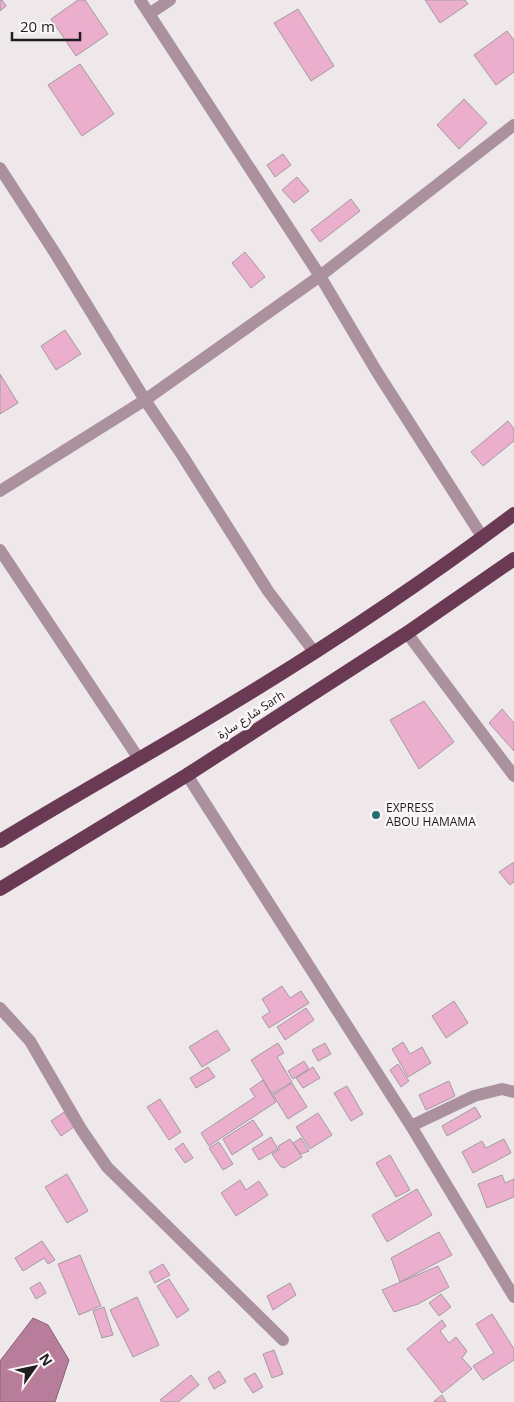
<svg xmlns="http://www.w3.org/2000/svg" width="514" height="1402" font-family="'Open Sans',Vazirmatn,sans-serif">
<style>
.water{fill:#b77d9a;stroke:#896075}
.building{fill:#ebaecd;stroke:#a29c9f}
.lines{fill:none;stroke-linecap:round;stroke-linejoin:round}
.minor{stroke:#ab909d;stroke-width:12}
.trunk{stroke:#6a3a54;stroke-width:14}
.poi-dot{fill:#246f71;stroke:#fbf5f8;stroke-width:2}
.labels{text-anchor:middle;stroke-width:5;stroke-linejoin:round;paint-order:stroke}
.street-label{font-size:12px;fill:#1f1d1e;stroke:#fbf5f8}
.poi-label{font-size:12px;fill:#1f1d1e;stroke:#fbf5f8;text-anchor:start}
</style>
<rect width="100%" height="100%" fill="#eee8eb"/>
<path class="water" d="M33 1318 48 1325 69 1360 55 1402H0V1361Z"/>
<path class="building" d="M0 0H2L6 6 0 11Z
M78 0H85L108 34 76 56 51 19Z
M425 0H465L468 4 440 23Z
M298 9 334 66 311 81 274 23Z
M507 31 514 40V72L496 85 474 55Z
M80 64 114 114 82 136 48 85Z
M464 99 487 123 459 149 437 125Z
M283 154 291 165 275 177 267 165Z
M297 177 309 191 294 203 282 190Z
M351 199 360 211 320 242 311 230Z
M245 252 265 277 251 288 232 263Z
M65 330 81 354 56 370 41 346Z
M0 374 18 403 0 414Z
M508 421 514 429V441L483 466 471 452Z
M424 701 454 742 419 769 390 720Z
M502 709 514 723V751L489 723Z
M514 862V882L510 885 499 872Z
M282 986 290 998 301 991 309 1003 269 1028 262 1017 270 1012 262 999Z
M454 1001 468 1023 446 1038 432 1016Z
M306 1008 314 1020 285 1040 277 1027Z
M217 1030 230 1050 202 1067 189 1047Z
M403 1042 410 1054 422 1047 431 1063 408 1077 392 1049Z
M278 1043 284 1053 277 1057 292 1082 272 1094 251 1060Z
M325 1043 331 1054 318 1061 312 1050Z
M304 1061 309 1069 293 1079 288 1071Z
M398 1064 409 1081 401 1087 390 1070Z
M208 1067 215 1077 196 1088 190 1078Z
M313 1067 320 1078 303 1088 296 1078Z
M263 1080 276 1102 209 1146 201 1133 255 1097 250 1089Z
M449 1081 455 1096 426 1110 419 1095Z
M292 1083 307 1107 288 1119 273 1095Z
M347 1086 363 1114 351 1121 334 1093Z
M160 1099 181 1132 169 1140 147 1107Z
M475 1107 481 1117 447 1136 442 1126Z
M64 1112 74 1127 61 1136 51 1121Z
M318 1113 332 1135 310 1149 296 1127Z
M253 1120 263 1135 232 1155 223 1139Z
M271 1137 278 1149 259 1160 252 1149Z
M301 1138 309 1151 301 1154 293 1143Z
M290 1139 302 1157 284 1168 280 1166 272 1154 280 1149 278 1146Z
M504 1139 511 1153 473 1173 462 1152 482 1141 486 1148Z
M219 1142 233 1164 223 1170 209 1148Z
M183 1143 193 1158 185 1163 175 1149Z
M390 1155 410 1190 396 1197 376 1163Z
M67 1174 88 1211 67 1223 45 1187Z
M502 1175 505 1183 514 1179V1197L487 1208 478 1184Z
M240 1180 246 1190 259 1181 268 1195 236 1216 221 1193Z
M417 1189 432 1215 387 1242 372 1215Z
M439 1232 452 1255 400 1282 391 1258Z
M42 1241 55 1260 48 1264 44 1258 23 1271 15 1258Z
M80 1255 101 1306 79 1315 58 1264Z
M163 1264 170 1275 155 1283 149 1272Z
M438 1266 449 1287 418 1304 394 1312 382 1290Z
M169 1279 189 1310 177 1318 157 1286Z
M40 1282 46 1293 36 1299 30 1288Z
M290 1283 296 1295 273 1310 267 1296Z
M441 1294 451 1307 439 1316 429 1303Z
M137 1297 159 1345 133 1357 110 1310Z
M104 1307 113 1335 102 1338 93 1311Z
M492 1314 514 1349V1360L483 1380 473 1366 494 1353 476 1324Z
M442 1320 446 1326 440 1331 449 1343 456 1337 467 1351 462 1358 472 1369 442 1393 407 1349Z
M274 1350 283 1374 272 1378 263 1354Z
M219 1371 226 1382 214 1389 208 1378Z
M255 1373 263 1387 253 1393 244 1379Z
M191 1375 199 1385 178 1402H162L160 1400Z
M442 1395 446 1402H435L434 1401Z"/>
<g class="lines">
<path class="minor" d="M140 0 320 276 377 372 483 538
M149 14 170 0
M0 168 55 253 145 400 182 455 268 591 315 653
M0 491 145 400 320 276 514 125
M0 550 139 759
M407 633 514 776
M187 775 411 1126 514 1297
M0 1008 30 1041 81 1129 107 1167 283 1340
M411 1126 474 1096 502 1089 514 1092"/>
<path class="trunk" d="M0 841C75 795 153 752 228 706 326 647 422 583 514 514
M0 889 187 775 407 633 514 559"/>
</g>
<circle class="poi-dot" cx="376" cy="815" r="5"/>
<g class="labels">
<g class="street-label">
<text transform="translate(251 715) rotate(-33)" y="4">شارع سارة Sarh</text>
</g>
<g class="poi-label">
<text x="386" y="812">EXPRESS<tspan x="386" dy="14">ABOU HAMAMA</tspan></text>
</g>
</g>
<g transform="translate(35 1367) rotate(57)" stroke="#fbf5f8" stroke-width="4" paint-order="stroke">
<path d="M0-4L9 19L0 12L-9 19Z" fill="#1f1d1e"/>
<text y="-8" font-size="14" font-weight="bold" text-anchor="middle" fill="#1f1d1e">N</text>
</g>
<path d="M12 32v8h68v-8" fill="none" stroke="#1f1d1e" stroke-width="2.5"/>
<text x="20" y="32" font-size="15" fill="#1f1d1e" stroke="#fbf5f8" stroke-width="4" paint-order="stroke">20 m</text>
</svg>
